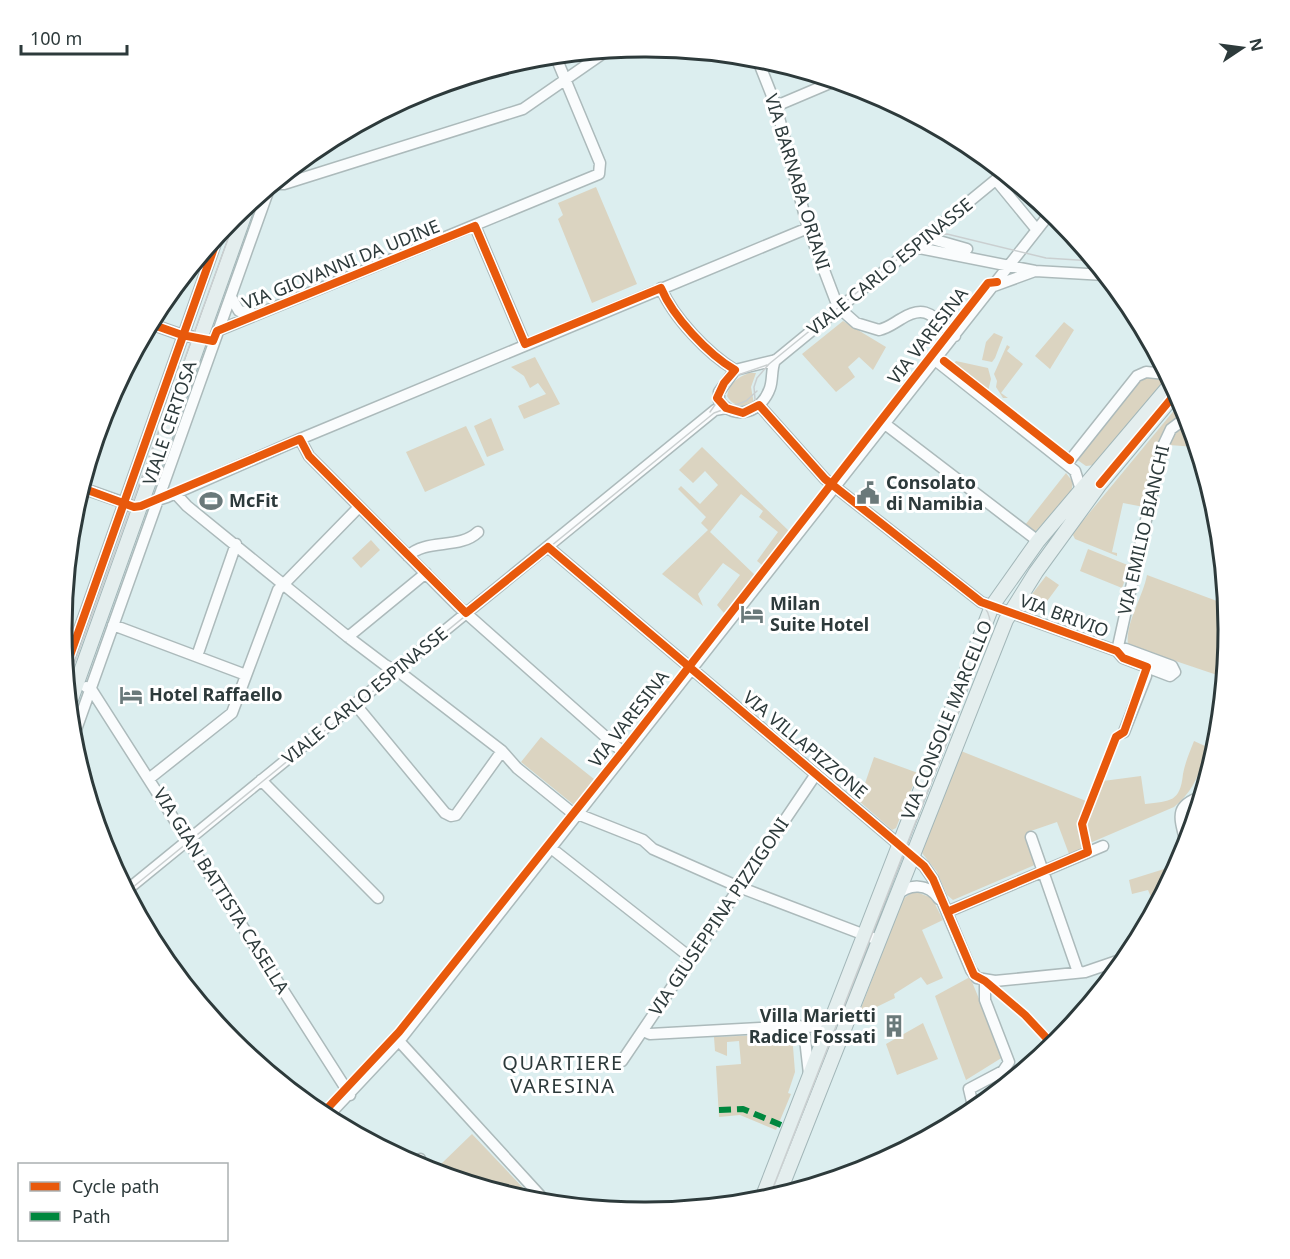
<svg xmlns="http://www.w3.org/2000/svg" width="1290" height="1259" font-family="'Noto Sans',sans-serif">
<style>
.green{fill:#dbd4c1}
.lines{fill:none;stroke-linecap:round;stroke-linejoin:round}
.minor-casing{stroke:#acbabb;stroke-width:13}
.major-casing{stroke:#a2b6b8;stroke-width:16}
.minor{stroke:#fafcfd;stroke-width:10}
.major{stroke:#e4eeee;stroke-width:14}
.tram{stroke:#cacfd0;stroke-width:1.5}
.quiet{stroke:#00873e;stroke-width:6;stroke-dasharray:12 6;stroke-linecap:butt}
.cycleway-casing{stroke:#fff;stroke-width:11}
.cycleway{stroke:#e8590c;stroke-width:8}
.labels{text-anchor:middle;stroke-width:6;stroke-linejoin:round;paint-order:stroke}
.street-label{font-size:18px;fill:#2d3a3b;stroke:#fff}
.poi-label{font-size:18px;font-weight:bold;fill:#2d3a3b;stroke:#fff;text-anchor:start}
.neighbourhood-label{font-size:20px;letter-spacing:1.5px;fill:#2d3a3b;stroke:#fff}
.rim{fill:none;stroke:#2d3a3b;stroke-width:3}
</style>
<rect width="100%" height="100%" fill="#dceeef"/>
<path class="green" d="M596 187 637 284 592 303 558 219 563 215 558 203Z
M843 321 886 347 873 370 859 357 848 367 855 377 836 392 802 354Z
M1064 322 1074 330 1050 369 1035 356Z
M994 333 1003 337 995 358 992 362 982 360 986 342Z
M1007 345 1010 347 1007 351 1023 364 1001 393 1008 398H1003L996 387 997 381 994 374Z
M535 357 560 404 524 419 518 406 546 394 538 383 530 388 524 376 511 367Z
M956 361 988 368 991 379 988 391 954 363Z
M749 373H756L751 387 754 404C743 407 733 407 727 396 729 384 738 377 749 373Z
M1142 376 1168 377 1095 465 1086 466 1076 459Z
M1181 402 1186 414 1156 466 1151 465 1142 503 1145 504 1144 507 1123 503 1112 552 1117 553V556L1075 539 1073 535 1076 529Z
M491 418 504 450 487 457 474 426Z
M1189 422 1196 447 1169 445 1174 435Z
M466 426 485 465 425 492 406 452Z
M702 447 789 531 762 565 757 561 778 532 759 517 763 511 741 494 710 532 755 575 724 613 717 605 740 575 723 563 698 594 703 606 662 574 708 530 701 523 706 517 678 489 681 486 700 504 718 485 705 471 693 483 679 470Z
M1066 473 1073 482 1071 493 1035 532 1025 525Z
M371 540 380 550 361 568 352 558Z
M1088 549 1130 566 1122 588 1080 571Z
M1147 575 1225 604 1228 630 1223 677 1128 645C1125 623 1143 597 1147 575Z
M1046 576 1059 585 1042 608 1029 598Z
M541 737 594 779 574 805 521 762Z
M1194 741 1205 746C1201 771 1195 790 1174 807L1090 843 1086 826 1103 781 1141 776 1145 804C1171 801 1180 802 1183 774 1185 763 1190 751 1194 741Z
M961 751 1086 801 1078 823 1084 848 1069 854 1057 822 1028 832 1026 835 1037 864 953 900 947 895 937 872 922 853Z
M874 757 918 773 896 828 892 830 859 801Z
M1177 865 1161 894 1151 897 1148 890 1132 894 1129 880Z
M914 891 932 898 943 920 922 930 943 978 927 985 921 977 894 994 895 998 858 1016 903 899Z
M970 977 1003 1057 966 1080 935 996Z
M923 1023 938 1059 897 1075 886 1044Z
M792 1034 795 1072 788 1093 791 1094 776 1130 740 1115 719 1117 716 1066 741 1064 739 1041 727 1042V1056L715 1051 714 1037Z
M472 1134 526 1191 521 1198 465 1181 440 1165Z"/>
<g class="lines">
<g class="minor-casing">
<path id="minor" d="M757 58 776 106 808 228 838 307 856 323 879 330C888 328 894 323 901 319 928 302 934 319 955 336
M776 106 835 81
M996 180 1037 230
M274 184H284L523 109 608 50
M475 226 525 344
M925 237 967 249
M914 247 1035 271 1105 275
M994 286 1035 271
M661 288C673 317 708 354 735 370
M231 297 239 311 254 314
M151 324 182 335 208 339
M217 331 599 174 600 163 555 55
M775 360C771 370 773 379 770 388 762 411 736 422 719 401V392L735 370 776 360 1004 173
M935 360 1075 471 1081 490
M759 405 825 479 981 602 1117 651 1123 658 1170 676 1175 672 1172 666 1126 649 1117 651
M885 424 1038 541
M300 439 309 456 458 606 625 754
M1067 464 1137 376 1146 372 1166 374
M82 488 136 507 167 497 300 439 808 228
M175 493 187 506 348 637 385 665 402 674 502 751 517 768 570 811 643 840 653 849 739 887 878 940
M548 547 924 866 933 879 971 970 977 978 995 981 1085 972 1126 958
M408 556C427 538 459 550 478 532
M113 625 246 675
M348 637 426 573
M1117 651 1162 448 1171 429 1187 417
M197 656 236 544
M66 667 219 234
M86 687 91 689 350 1095
M355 704 445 813 451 816 456 815 502 751
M1124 732 1146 676 1147 661
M73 738 270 186
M150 778 232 713 278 590 359 507
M261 780 378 898
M1031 837 1078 972
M1186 844C1181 820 1172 806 1201 797
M551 848 691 958
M127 890 715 410 726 408
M896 896C909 883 928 883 939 899
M947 912 1103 846
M804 1030 809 1074
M643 1031 650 1034 799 1026 804 1030 807 1027 828 1025
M399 1041 547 1203
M622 1061 816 774
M974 1110 969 1089 1003 1071 1009 1062 985 1000V981
M327 1117 403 1036 1051 212
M416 1165 420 1159"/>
</g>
<g class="major-casing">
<path id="major" d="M69 705 248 205
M778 1196 1006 620 1036 572 1100 484 1176 393
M761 1201 992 606 1038 541 1171 384"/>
</g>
<use href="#minor" class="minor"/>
<use href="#major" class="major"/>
<path class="tram" d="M710 412 735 376 767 365
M67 684 237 214
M127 892 714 413 746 401 757 391
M769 1198 984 647C990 631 995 617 981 603L822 478 765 416 755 399 754 387 757 378 769 364 925 237 947 234 1046 258 1093 261"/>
<path class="quiet" d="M719 1110 743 1109 781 1125"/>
<g class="cycleway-casing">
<path id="cycleway" d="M151 324 182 335 213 341 217 331 475 226 525 344 661 288C673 317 708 354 735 370L724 383 717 398 726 408 743 413 759 405 825 479 981 602 1117 651 1123 658 1147 667 1124 732 1116 737 1082 824 1088 852 947 912
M944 361 1070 460
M1100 484 1176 393
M82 488 134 507 141 506 300 439 309 456 466 613 548 547 924 866 933 879 974 975 985 981 1025 1015 1053 1045
M66 667 219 234
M322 1114 399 1032 628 745 988 283 997 282"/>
</g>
<use href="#cycleway" class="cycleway"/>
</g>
<defs>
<g id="civic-bare" transform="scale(1.8)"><path d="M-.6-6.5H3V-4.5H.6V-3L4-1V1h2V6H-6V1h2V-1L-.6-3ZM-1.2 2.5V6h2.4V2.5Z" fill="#6a797a" stroke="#fff" stroke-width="2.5" paint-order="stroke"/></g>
<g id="stadium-bare" transform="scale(1.8)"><path d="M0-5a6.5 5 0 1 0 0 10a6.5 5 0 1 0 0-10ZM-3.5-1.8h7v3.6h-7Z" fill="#6a797a" stroke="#fff" stroke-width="2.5" paint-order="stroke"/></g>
<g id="hotel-bare" transform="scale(1.8)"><path d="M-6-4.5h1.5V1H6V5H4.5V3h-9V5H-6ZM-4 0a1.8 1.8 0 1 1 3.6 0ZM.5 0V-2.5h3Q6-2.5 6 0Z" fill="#6a797a" stroke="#fff" stroke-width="2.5" paint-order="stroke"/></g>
<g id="building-bare" transform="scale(1.8)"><path d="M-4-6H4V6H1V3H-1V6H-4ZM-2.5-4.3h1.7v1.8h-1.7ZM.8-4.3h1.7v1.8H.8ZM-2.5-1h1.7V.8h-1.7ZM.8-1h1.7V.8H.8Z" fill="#6a797a" stroke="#fff" stroke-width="2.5" paint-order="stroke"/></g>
</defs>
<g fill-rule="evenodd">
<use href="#civic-bare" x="868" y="493"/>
<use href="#stadium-bare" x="211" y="501"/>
<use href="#hotel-bare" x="752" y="614"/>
<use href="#hotel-bare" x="131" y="695"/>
<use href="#building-bare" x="894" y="1026"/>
</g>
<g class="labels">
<g class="street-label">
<text transform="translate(797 182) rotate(73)" y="6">VIA BARNABA ORIANI</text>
<text transform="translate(341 265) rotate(-22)" y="6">VIA GIOVANNI DA UDINE</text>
<text transform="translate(890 267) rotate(-39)" y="6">VIALE CARLO ESPINASSE</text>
<text transform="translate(928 336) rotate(-52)" y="6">VIA VARESINA</text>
<text transform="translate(170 423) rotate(-71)" y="6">VIALE CERTOSA</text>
<text transform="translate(1144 530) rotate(-77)" y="6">VIA EMILIO BIANCHI</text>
<text transform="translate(1064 616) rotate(20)" y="6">VIA BRIVIO</text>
<text transform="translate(365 696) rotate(-39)" y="6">VIALE CARLO ESPINASSE</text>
<text transform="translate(629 719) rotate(-52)" y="6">VIA VARESINA</text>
<text transform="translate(947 720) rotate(-68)" y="6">VIA CONSOLE MARCELLO</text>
<text transform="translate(805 745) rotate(40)" y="6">VIA VILLAPIZZONE</text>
<text transform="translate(221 891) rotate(58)" y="6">VIA GIAN BATTISTA CASELLA</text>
<text transform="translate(719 917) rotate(-56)" y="6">VIA GIUSEPPINA PIZZIGONI</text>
</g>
<g class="poi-label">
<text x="886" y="489">Consolato<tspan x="886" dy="21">di Namibia</tspan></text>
<text x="229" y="507">McFit</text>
<text x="770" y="610">Milan<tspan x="770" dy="21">Suite Hotel</tspan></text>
<text x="149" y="701">Hotel Raffaello</text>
<text x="876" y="1022" text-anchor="end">Villa Marietti<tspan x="876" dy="21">Radice Fossati</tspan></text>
</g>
<g class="neighbourhood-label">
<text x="563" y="1070">QUARTIERE<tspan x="563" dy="23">VARESINA</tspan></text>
</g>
</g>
<path d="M0 0H1290V1259H0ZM644 57H646A572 572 0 0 1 1218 629V630A572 572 0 0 1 646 1202H644A572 572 0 0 1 72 630V629A572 572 0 0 1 644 57Z" fill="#fff" fill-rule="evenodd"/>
<path class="rim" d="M644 57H646A572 572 0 0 1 1218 629V630A572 572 0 0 1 646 1202H644A572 572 0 0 1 72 630V629A572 572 0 0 1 644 57Z"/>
<rect x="18" y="1163" width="210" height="78" fill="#ffffff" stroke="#abb0b1" stroke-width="1.5"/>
<rect x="30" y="1182" width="30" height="9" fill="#e8590c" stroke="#abb0b1" stroke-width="1.5"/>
<text x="72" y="1193" font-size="18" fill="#2d3a3b">Cycle path</text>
<rect x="30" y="1212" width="30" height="9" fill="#00873e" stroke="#abb0b1" stroke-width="1.5"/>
<text x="72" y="1223" font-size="18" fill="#2d3a3b">Path</text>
<g transform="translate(1242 48) rotate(77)" stroke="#ffffff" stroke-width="4.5" paint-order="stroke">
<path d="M0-4.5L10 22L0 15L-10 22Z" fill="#2d3a3b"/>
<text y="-9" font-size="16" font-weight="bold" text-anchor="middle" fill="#2d3a3b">N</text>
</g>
<path d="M21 45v9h106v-9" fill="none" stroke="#2d3a3b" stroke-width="3"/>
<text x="30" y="45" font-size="18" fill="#2d3a3b" stroke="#ffffff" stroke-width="4.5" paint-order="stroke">100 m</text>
</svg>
